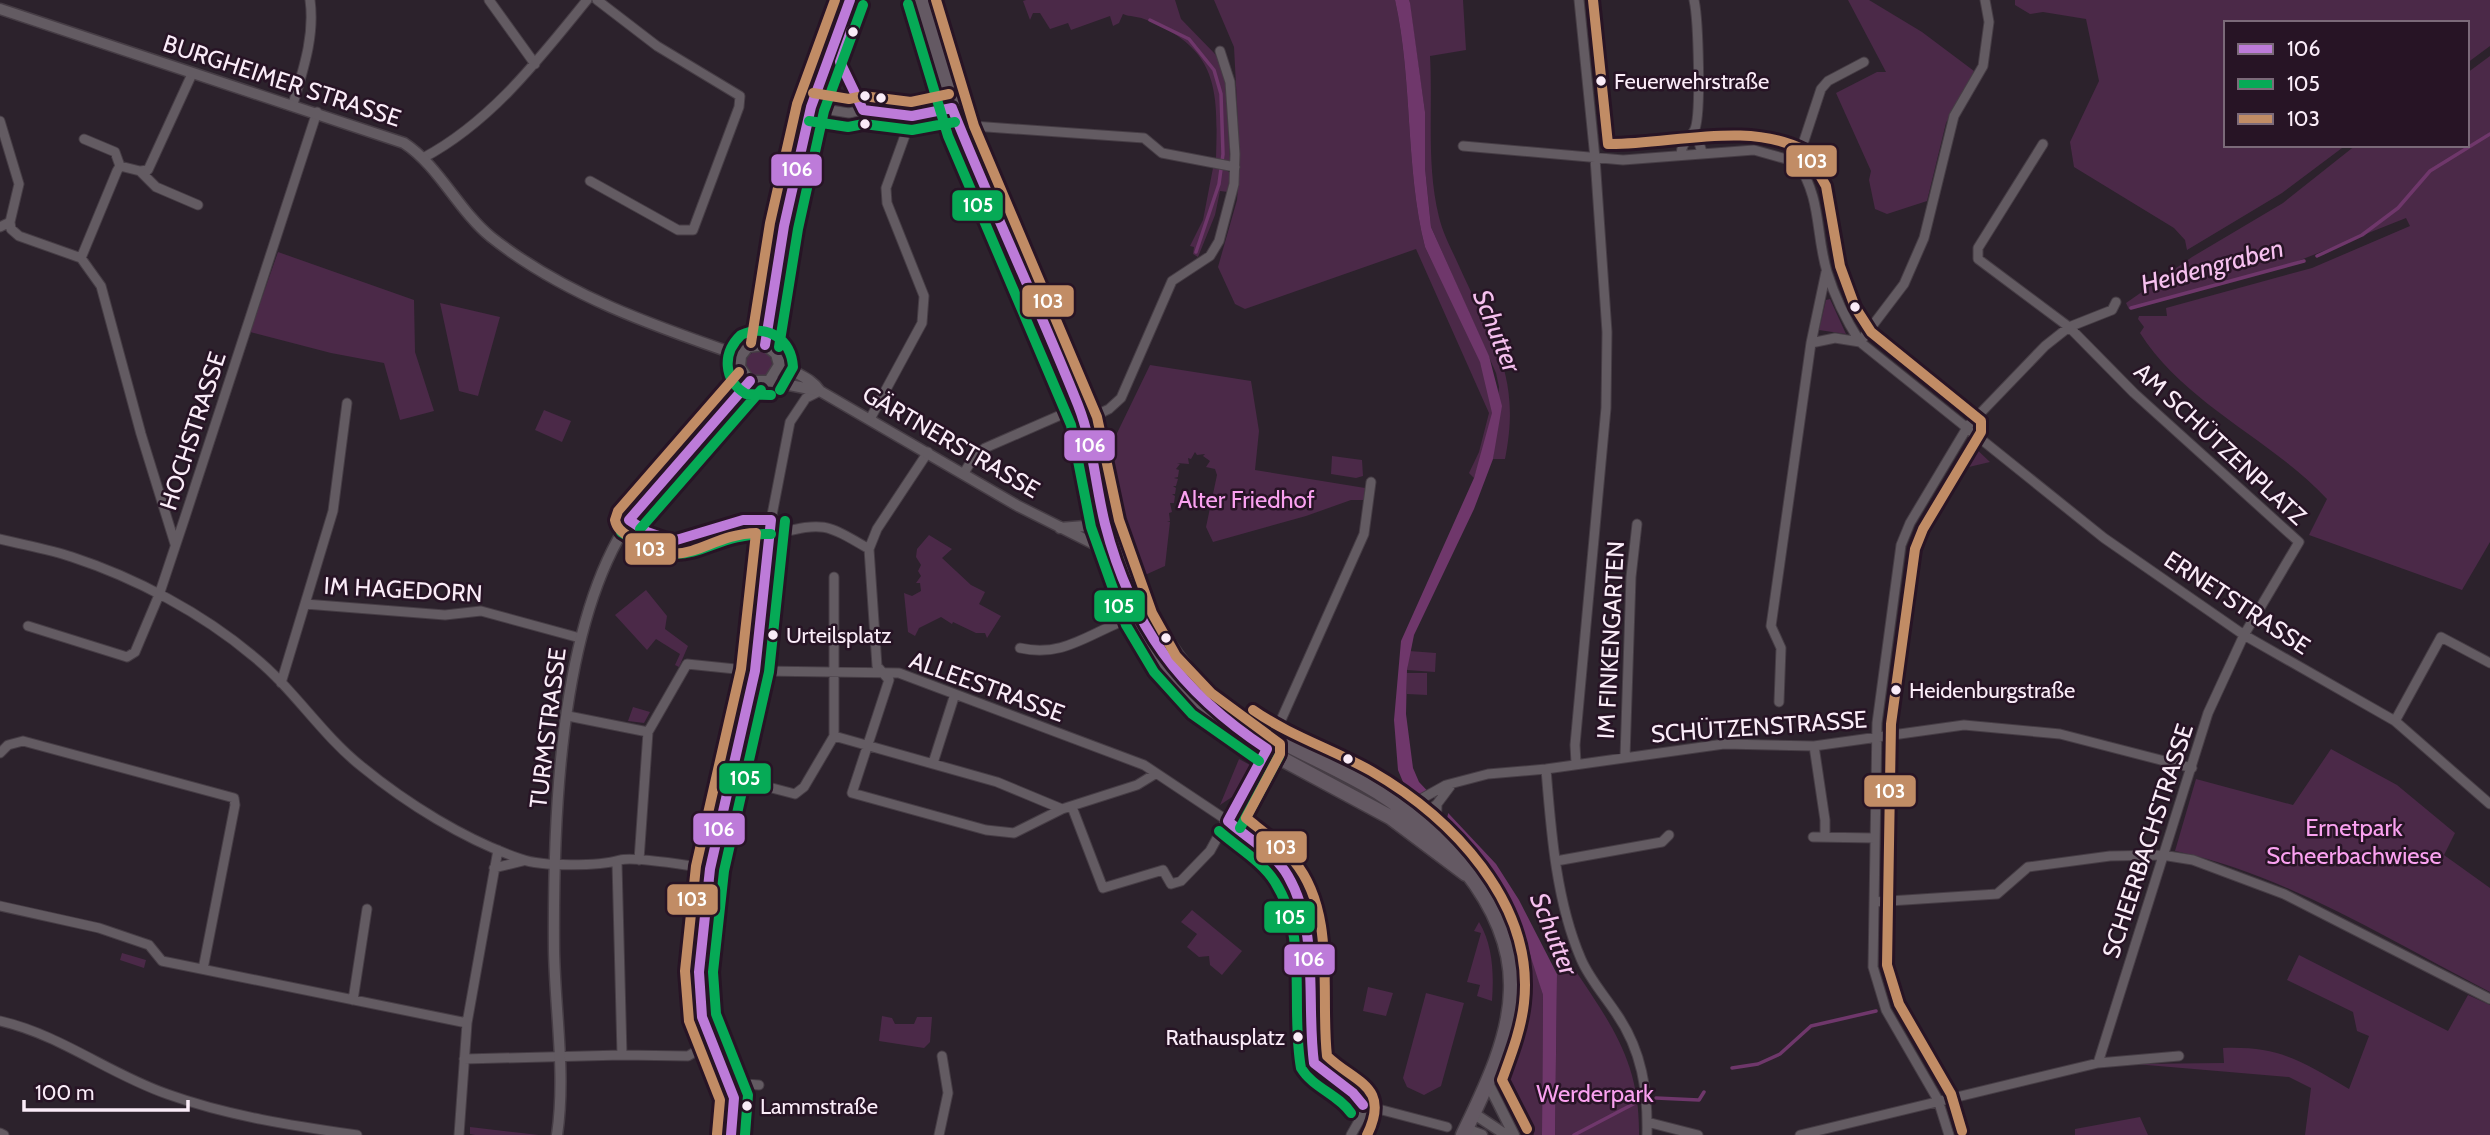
<svg xmlns="http://www.w3.org/2000/svg" width="2490" height="1135" font-family="Cabin,sans-serif">
<style>
.green{fill:#4b2948}
.water{fill:#6f376b}
.pier{fill:#2c222c}
.lines{fill:none;stroke-linecap:round;stroke-linejoin:round}
.stream{stroke:#6f376b;stroke-width:3.5}
.minor-casing{stroke:#463d45;stroke-width:11}
.tertiary-casing{stroke:#463d45;stroke-width:13}
.primary-casing{stroke:#463d45;stroke-width:17}
.minor{stroke:#635b62;stroke-width:9}
.tertiary{stroke:#635b62;stroke-width:10}
.primary{stroke:#645963;stroke-width:14}
.bus-1-casing{stroke:#271425;stroke-width:16}
.bus-2-casing{stroke:#271425;stroke-width:16}
.bus-3-casing{stroke:#271425;stroke-width:16}
.bus-1{stroke:#bd7bd9;stroke-width:10}
.bus-2{stroke:#06aa56;stroke-width:10}
.bus-3{stroke:#c18c65;stroke-width:10}
.bus-dot{fill:#faecf8;stroke:#271425;stroke-width:2.5}
.labels{text-anchor:middle;stroke-width:5;stroke-linejoin:round;paint-order:stroke}
.bus-label{font-size:22px;fill:#faecf8;stroke:#271425;text-anchor:start}
.street-label{font-size:24px;fill:#faecf8;stroke:#271425}
.park-label{font-size:24px;fill:#faa1f0;stroke:#271425}
.water-label{font-size:26px;font-style:italic;fill:#f6c0ef;stroke:#271425}
.line-badge{stroke:#271425;stroke-width:2.5}
.badge-label{font-size:19px;text-anchor:middle;font-weight:bold;fill:#fff}
</style>
<rect width="100%" height="100%" fill="#2c222c"/>
<path class="green" d="M1026 0H1175L1181 19 1215 54 1225 73 1230 162 1216 159C1218 89 1219 48 1144 19 1137 16 1130 17 1123 14L1119 23 1113 26 1110 16 1071 30 1068 23 1050 29 1040 13H1033L1030 20 1023 1Z
M1214 0H1395C1413 81 1405 167 1425 247 1447 294 1489 359 1492 411 1493 433 1481 457 1474 478L1469 473 1479 452 1489 413 1416 249 1245 309 1235 304 1218 267 1237 200 1240 161 1234 47Z
M1409 0H1463L1466 50 1430 56C1433 108 1426 165 1439 217 1443 234 1452 250 1459 266 1492 340 1522 374 1505 459H1493L1499 387 1496 373 1431 227 1425 168V112Z
M1848 0H1869L1922 32 1974 71 1946 123 1927 201 1887 214 1875 209 1869 180 1871 171 1836 93 1877 72H1886Z
M2015 0H2490V46L2467 63V23H2226V145H2346L2282 193 2187 250 2185 240 2174 228 2074 167 2070 142 2099 81 2086 19 2043 12 2030 14 2015 5Z
M2490 56V542L2462 590 2309 535 2327 499C2271 439 2185 404 2140 333L2144 327 2138 319 2139 316H2167L2166 308 2312 268 2410 226 2406 218 2283 267 2129 309 2126 303 2192 257 2283 203 2356 145H2467V73Z
M830 79 842 109 821 105Z
M1213 168 1226 170 1230 173 1228 192 1220 191 1215 215 1198 257 1193 254 1194 247 1190 246 1203 220Z
M278 252 414 300 415 352 434 411 400 420 384 363 331 353 250 332Z
M1830 299 1846 334 1819 330 1826 300Z
M440 303 500 317 478 396 459 391Z
M746 364a13 13 0 1 1 26 0a13 13 0 1 1-26 0Z
M1150 365 1251 381 1259 431 1255 470 1365 488 1364 500H1351L1306 516 1213 542 1206 527 1217 475 1215 469 1206 467 1210 461 1203 456 1205 454 1197 455 1195 452 1191 459 1188 458 1189 464 1177 463 1180 464 1176 469 1179 470 1178 477 1174 478 1178 479 1176 486H1173L1176 488 1175 494H1172L1175 496 1174 503H1170L1172 512 1169 513 1170 521H1167L1170 522 1165 566 1145 575 1120 511 1105 458Z
M544 410 571 421 562 442 535 430Z
M1971 438 1975 440 1972 445 1990 462 1956 470 1971 445 1967 442Z
M1332 456 1362 460 1363 476 1356 478 1331 474Z
M929 535 952 549 942 558 971 585 985 592 979 604 1001 616 987 638 985 633H976L953 622 952 624 941 617 919 628 915 636 908 632 904 593 912 596 921 591 920 583H916L921 576 918 571 921 565 916 557 917 549Z
M646 590 667 616 665 629 688 646 679 667 675 665 680 654 656 639 647 650 615 615Z
M1409 651 1436 653 1435 672 1407 670Z
M1407 673H1427V695L1407 694Z
M633 707 650 712 644 723 628 721Z
M2331 749 2397 785 2455 833 2444 855 2490 888V992C2389 940 2287 875 2175 851L2196 779 2293 805Z
M1239 759 1250 765 1232 797 1220 805Z
M1475 863 1496 884 1509 907 1535 966 1543 995 1542 1135H1534L1507 1083C1516 1058 1527 1032 1531 1006 1539 957 1501 901 1473 864Z
M1192 910 1242 951 1222 975 1210 965 1209 956 1199 957 1187 947 1197 934 1181 922Z
M1479 922C1493 945 1494 974 1492 1001L1477 996 1480 985 1467 982 1481 933 1474 931Z
M122 953 146 960 144 968 120 960Z
M2299 955 2448 1031 2468 995 2490 1005V1135H2305L2311 1088 2289 1077 2135 1064 2224 1063 2223 1048C2280 1046 2301 1061 2349 1089L2369 1036 2357 1031 2353 1012 2287 980Z
M1577 973C1614 1028 1640 1065 1639 1135H1555L1557 974Z
M1368 987 1393 993 1386 1016 1363 1011Z
M1426 993 1464 1003 1441 1086 1424 1095 1407 1087 1403 1078Z
M882 1016 892 1018 895 1024H914L917 1017H932L930 1042 924 1048 879 1041Z
M2140 1117 2148 1135H2075V1129Z
M470 1127 539 1135H475L470 1134Z"/>
<path class="water" d="M1395 0H1409L1410 3 1425 112V168L1431 227 1489 356 1502 406 1493 459 1474 509 1414 635 1407 670 1406 714 1413 768 1419 782 1496 864 1519 900 1557 974 1555 1135H1542L1543 995 1527 945 1496 884 1408 794 1398 770 1394 720 1401 641 1474 478 1492 413 1480 362 1425 247C1405 167 1413 81 1395 0Z"/>
<path class="pier" d="M1427 791 1449 810 1443 835 1408 799Z"/>
<g class="lines">
<path class="stream" d="M1150 20 1189 39 1214 70 1221 94 1223 154 1219 184 1196 252
M2317 256 2362 235 2398 208 2430 171 2490 134
M2131 308 2304 261
M1732 1068 1758 1064 1780 1054 1811 1026 1876 1011
M1656 1098 1699 1100 1704 1092
M1574 1135 1639 1101"/>
<g class="minor-casing">
<path id="minor" d="M489 0 535 64
M293 104C303 70 315 36 310 0
M811 107 849 113 863 110 912 116 952 108
M0 121 19 184 10 222 0 227
M961 131 973 126 1144 138 1162 153 1235 167
M1695 131 1702 152
M84 139 115 152 120 166
M2043 144 1978 248V259L2069 327 2134 393 2299 542 2244 635 2208 713 2098 1063
M1463 146 1623 160 1754 150 1797 162C1822 200 1815 231 1827 272 1835 298 1846 320 1860 342L2104 538 2244 635 2395 721 2490 804
M1681 154C1682 142 1689 140 1694 131 1702 118 1698 18 1694 0
M423 158C491 122 539 59 587 0
M1797 162 1821 89 1828 81 1864 62
M140 171 156 187 198 205
M590 181 678 230H693L739 107 740 96 657 46 597 0
M10 222 11 229 19 236 81 258 101 286 141 434 175 544
M81 258 117 171 120 166 140 171 148 170 192 74
M1826 272 1811 343 1835 338 1860 342 1904 284 1924 238 1954 116 1983 66 1989 22 1985 0
M870 419 922 323 924 296 887 203 886 188 912 116
M1084 421 1109 409 1121 398 1172 281 1210 256 1219 241 1234 184 1235 154 1230 82 1220 51
M928 452 877 529 869 549 877 666 889 680 852 793 986 830 1014 833 1062 809 1137 785 1155 774
M964 473 973 458 985 448 1079 407
M629 520C682 560 687 534 739 521 749 518 761 520 771 520
M770 535C823 523 822 521 869 549
M0 539C24 545 49 549 72 557 136 578 202 613 253 656 293 688 321 734 361 766 406 803 465 840 521 859 542 867 600 866 620 860 635 856 691 866 710 869
M305 604 445 615 481 611 580 638
M28 626 127 657 135 652 159 595 185 517 317 112
M1020 648C1059 657 1083 638 1118 623
M281 683 333 511 347 403
M1779 702 1781 648 1771 626 1811 343
M568 716 648 732
M2395 721 2441 637 2490 663
M834 736 997 782 1062 809
M1814 746 1825 820V837
M0 753 8 745 23 741 234 798 235 805 203 969
M1625 757 1631 577 1637 524
M933 763 955 694
M1576 763 1575 745 1606 408 1607 332 1595 158 1579 0
M1546 769C1551 831 1556 901 1581 959 1589 978 1604 995 1616 1013 1642 1050 1648 1091 1647 1135
M730 777 795 794 804 787 834 736V577
M1072 807 1103 888 1163 870 1171 884 1181 881 1210 851 1277 729 1364 534 1371 482
M1403 809 1446 785 1488 774 1546 769 1724 744 1814 746 1964 725 2060 734 2192 768
M1415 823 1437 804 1452 784
M1436 836 1437 804
M1813 837 1875 838
M639 860 648 732 687 664 755 671 899 673 1144 765 1228 821 1287 875 1303 914 1307 945 1314 1063C1328 1081 1352 1085 1363 1105L1447 1127
M1556 861 1662 842 1669 835
M617 863 622 1055
M494 868 523 861
M1874 902 1997 894 2028 867 2110 856 2162 855 2193 860 2284 894 2490 999
M0 906 99 928 149 945 162 961 467 1023
M353 1000 367 909
M0 1021C61 1035 109 1074 167 1094 228 1116 294 1126 357 1135
M464 1059 622 1055 688 1056 710 1043
M732 1089 745 1084 759 1085
M1647 1122 1698 1135
M0 1133 4 1135
M459 1135 467 1023 498 850
M731 1135 734 1105 732 1089 710 1043 699 995 705 901 755 671 771 520 790 422 806 398 820 391
M939 1135 948 1093 942 1056
M1351 1135 1363 1114V1105
M1800 1135 2098 1063 2179 1056
M1949 1135 1938 1100 1886 1010 1873 967 1877 723 1901 545 1910 523 1968 426 2045 346 2069 327 2112 310 2116 302"/>
</g>
<g class="tertiary-casing">
<path id="tertiary" d="M0 9 404 143C439 166 458 210 491 237 564 295 654 326 741 356
M765 345 784 226 811 107 850 0
M778 359C790 374 810 375 820 391
M769 381 779 365 776 354 765 345 748 347 741 356 740 367 750 381H769L820 391 1018 506 1114 554
M1060 528 1110 524
M1487 1081 1514 1135
M1473 1113 1506 1135
M1466 1129 1482 1135
M557 1135C566 1074 555 1011 554 950 553 823 558 628 629 521 662 470 709 426 750 381"/>
</g>
<g class="primary-casing">
<path id="primary" d="M921 0 961 131 1084 421 1107 532 1123 579 1150 640 1165 664 1202 704 1222 720 1284 760 1390 817 1466 874
M1109 504C1124 568 1161 649 1210 693 1256 735 1311 754 1364 784 1434 823 1514 904 1511 990 1510 1040 1484 1091 1463 1135"/>
</g>
<use href="#minor" class="minor"/>
<use href="#tertiary" class="tertiary"/>
<use href="#primary" class="primary"/>
<g class="bus-1-casing">
<path id="bus-1" d="M851 31 840 62 863 110
M952 108C992 208 1038 305 1078 405 1093 443 1095 484 1105 524 1131 625 1180 692 1267 749
M863 110 912 116 952 108
M765 345 784 226 811 107 850 0
M629 520 750 381
M629 520 647 532 673 541 743 520H771
M1228 821C1247 838 1275 853 1288 876 1320 931 1306 1003 1314 1063L1353 1093 1363 1105
M1228 821 1267 749
M731 1135 734 1098 702 1017 699 972 710 869 755 671 771 520"/>
</g>
<g class="bus-2-casing">
<path id="bus-2" d="M908 4 948 136 1071 425 1091 527 1126 625 1154 672 1192 714 1259 761
M809 121 848 127 864 124 912 130 955 122
M779 347 798 229 824 111 863 5
M771 395 746 394C723 380 722 353 741 335 767 323 791 339 793 367L780 390
M640 529 761 390
M621 532C694 581 700 532 771 534
M1240 828 1279 756
M1219 831C1237 847 1262 861 1275 882 1309 935 1290 1008 1301 1068 1313 1088 1338 1094 1351 1113
M745 1135 748 1095 716 1014 713 972 724 871 769 672 785 521"/>
</g>
<g class="bus-3-casing">
<path id="bus-3" d="M936 0 974 126 1097 417 1119 520 1152 613 1176 656 1211 693 1280 744V754L1246 818C1262 831 1281 844 1294 861 1337 913 1320 995 1327 1056 1355 1083 1391 1086 1367 1135
M1593 0 1608 144C1671 145 1747 120 1806 151L1826 186 1840 266 1855 307 1871 332 1981 421V432L1923 529 1915 549 1891 724 1887 965 1899 1004 1951 1094 1962 1131
M813 93 849 99 863 96 911 102 949 94
M751 343 770 223 797 104 835 0
M1253 710C1290 736 1332 749 1371 771 1451 817 1535 903 1524 1003 1521 1030 1511 1055 1502 1080L1527 1129
M717 1134 720 1100 689 1021 685 971 696 866 741 669 756 533C705 534 685 575 632 539 624 533 617 530 615 520L618 511 739 372"/>
</g>
<use href="#bus-1" class="bus-1"/>
<use href="#bus-2" class="bus-2"/>
<use href="#bus-3" class="bus-3"/>
</g>
<g class="bus-dot">
<circle cx="853" cy="32" r="6"/>
<circle cx="1601" cy="81" r="6"/>
<circle cx="865" cy="96" r="6"/>
<circle cx="881" cy="98" r="6"/>
<circle cx="865" cy="124" r="6"/>
<circle cx="1855" cy="307" r="6"/>
<circle cx="773" cy="635" r="6"/>
<circle cx="1166" cy="638" r="6"/>
<circle cx="1896" cy="690" r="6"/>
<circle cx="1348" cy="759" r="6"/>
<circle cx="1298" cy="1037" r="6"/>
<circle cx="747" cy="1106" r="6"/>
</g>
<g class="labels">
<g class="bus-label">
<text x="1614" y="89">Feuerwehrstraße</text>
<text x="786" y="643">Urteilsplatz</text>
<text x="1909" y="698">Heidenburgstraße</text>
<text x="1285" y="1045" text-anchor="end">Rathausplatz</text>
<text x="760" y="1114">Lammstraße</text>
</g>
<g class="street-label">
<text transform="translate(282 81) rotate(18)" y="8">BURGHEIMER STRASSE</text>
<text transform="translate(193 431) rotate(-72)" y="8">HOCHSTRASSE</text>
<text transform="translate(951 442) rotate(30)" y="8">GÄRTNERSTRASSE</text>
<text transform="translate(2220 444) rotate(43)" y="8">AM SCHÜTZENPLATZ</text>
<text transform="translate(403 590) rotate(3)" y="8">IM HAGEDORN</text>
<text transform="translate(2237 603) rotate(33)" y="8">ERNETSTRASSE</text>
<text transform="translate(1611 640) rotate(-87)" y="8">IM FINKENGARTEN</text>
<text transform="translate(987 687) rotate(20)" y="8">ALLEESTRASSE</text>
<text transform="translate(1759 727) rotate(-4)" y="8">SCHÜTZENSTRASSE</text>
<text transform="translate(548 728) rotate(-83)" y="8">TURMSTRASSE</text>
<text transform="translate(2148 841) rotate(-72)" y="8">SCHEERBACHSTRASSE</text>
</g>
<g class="park-label">
<text x="1246" y="508">Alter Friedhof</text>
<text x="2354" y="836">Ernetpark<tspan x="2354" dy="28">Scheerbachwiese</tspan></text>
<text x="1595" y="1102">Werderpark</text>
</g>
<g class="water-label">
<text transform="translate(2212 266) rotate(-15)" y="9">Heidengraben</text>
<text transform="translate(1497 331) rotate(68)" y="9">Schutter</text>
<text transform="translate(1554 934) rotate(68)" y="9">Schutter</text>
</g>
</g>
<g class="line-badge">
<rect x="1785" y="144" width="53" height="34" rx="7" fill="#c18c65"/>
<rect x="770" y="153" width="53" height="34" rx="7" fill="#bd7bd9"/>
<rect x="951" y="189" width="53" height="33" rx="7" fill="#06aa56"/>
<rect x="1021" y="284" width="54" height="34" rx="7" fill="#c18c65"/>
<rect x="1063" y="429" width="53" height="33" rx="7" fill="#bd7bd9"/>
<rect x="624" y="532" width="53" height="34" rx="7" fill="#c18c65"/>
<rect x="1093" y="589" width="53" height="34" rx="7" fill="#06aa56"/>
<rect x="718" y="762" width="54" height="33" rx="7" fill="#06aa56"/>
<rect x="1863" y="774" width="54" height="34" rx="7" fill="#c18c65"/>
<rect x="692" y="812" width="54" height="34" rx="7" fill="#bd7bd9"/>
<rect x="1255" y="830" width="53" height="34" rx="7" fill="#c18c65"/>
<rect x="666" y="883" width="53" height="33" rx="7" fill="#c18c65"/>
<rect x="1263" y="900" width="53" height="34" rx="7" fill="#06aa56"/>
<rect x="1283" y="943" width="53" height="33" rx="7" fill="#bd7bd9"/>
</g>
<g class="badge-label">
<text x="1812" y="168">103</text>
<text x="797" y="176">106</text>
<text x="978" y="212">105</text>
<text x="1048" y="308">103</text>
<text x="1090" y="452">106</text>
<text x="650" y="556">103</text>
<text x="1119" y="613">105</text>
<text x="745" y="785">105</text>
<text x="1890" y="798">103</text>
<text x="719" y="836">106</text>
<text x="1281" y="854">103</text>
<text x="692" y="906">103</text>
<text x="1290" y="924">105</text>
<text x="1309" y="966">106</text>
</g>
<rect x="2224" y="21" width="245" height="126" fill="#271425" stroke="#7b6a79" stroke-width="2"/>
<rect x="2238" y="44" width="35" height="10" fill="#bd7bd9" stroke="#7b6a79" stroke-width="2"/>
<text x="2287" y="56" font-size="21" fill="#faecf8">106</text>
<rect x="2238" y="79" width="35" height="10" fill="#06aa56" stroke="#7b6a79" stroke-width="2"/>
<text x="2287" y="91" font-size="21" fill="#faecf8">105</text>
<rect x="2238" y="114" width="35" height="10" fill="#c18c65" stroke="#7b6a79" stroke-width="2"/>
<text x="2287" y="126" font-size="21" fill="#faecf8">103</text>
<path d="M24 1100v10h164v-10" fill="none" stroke="#faecf8" stroke-width="3.5"/>
<text x="35" y="1100" font-size="21" fill="#faecf8" stroke="#271425" stroke-width="5" paint-order="stroke">100 m</text>
</svg>
